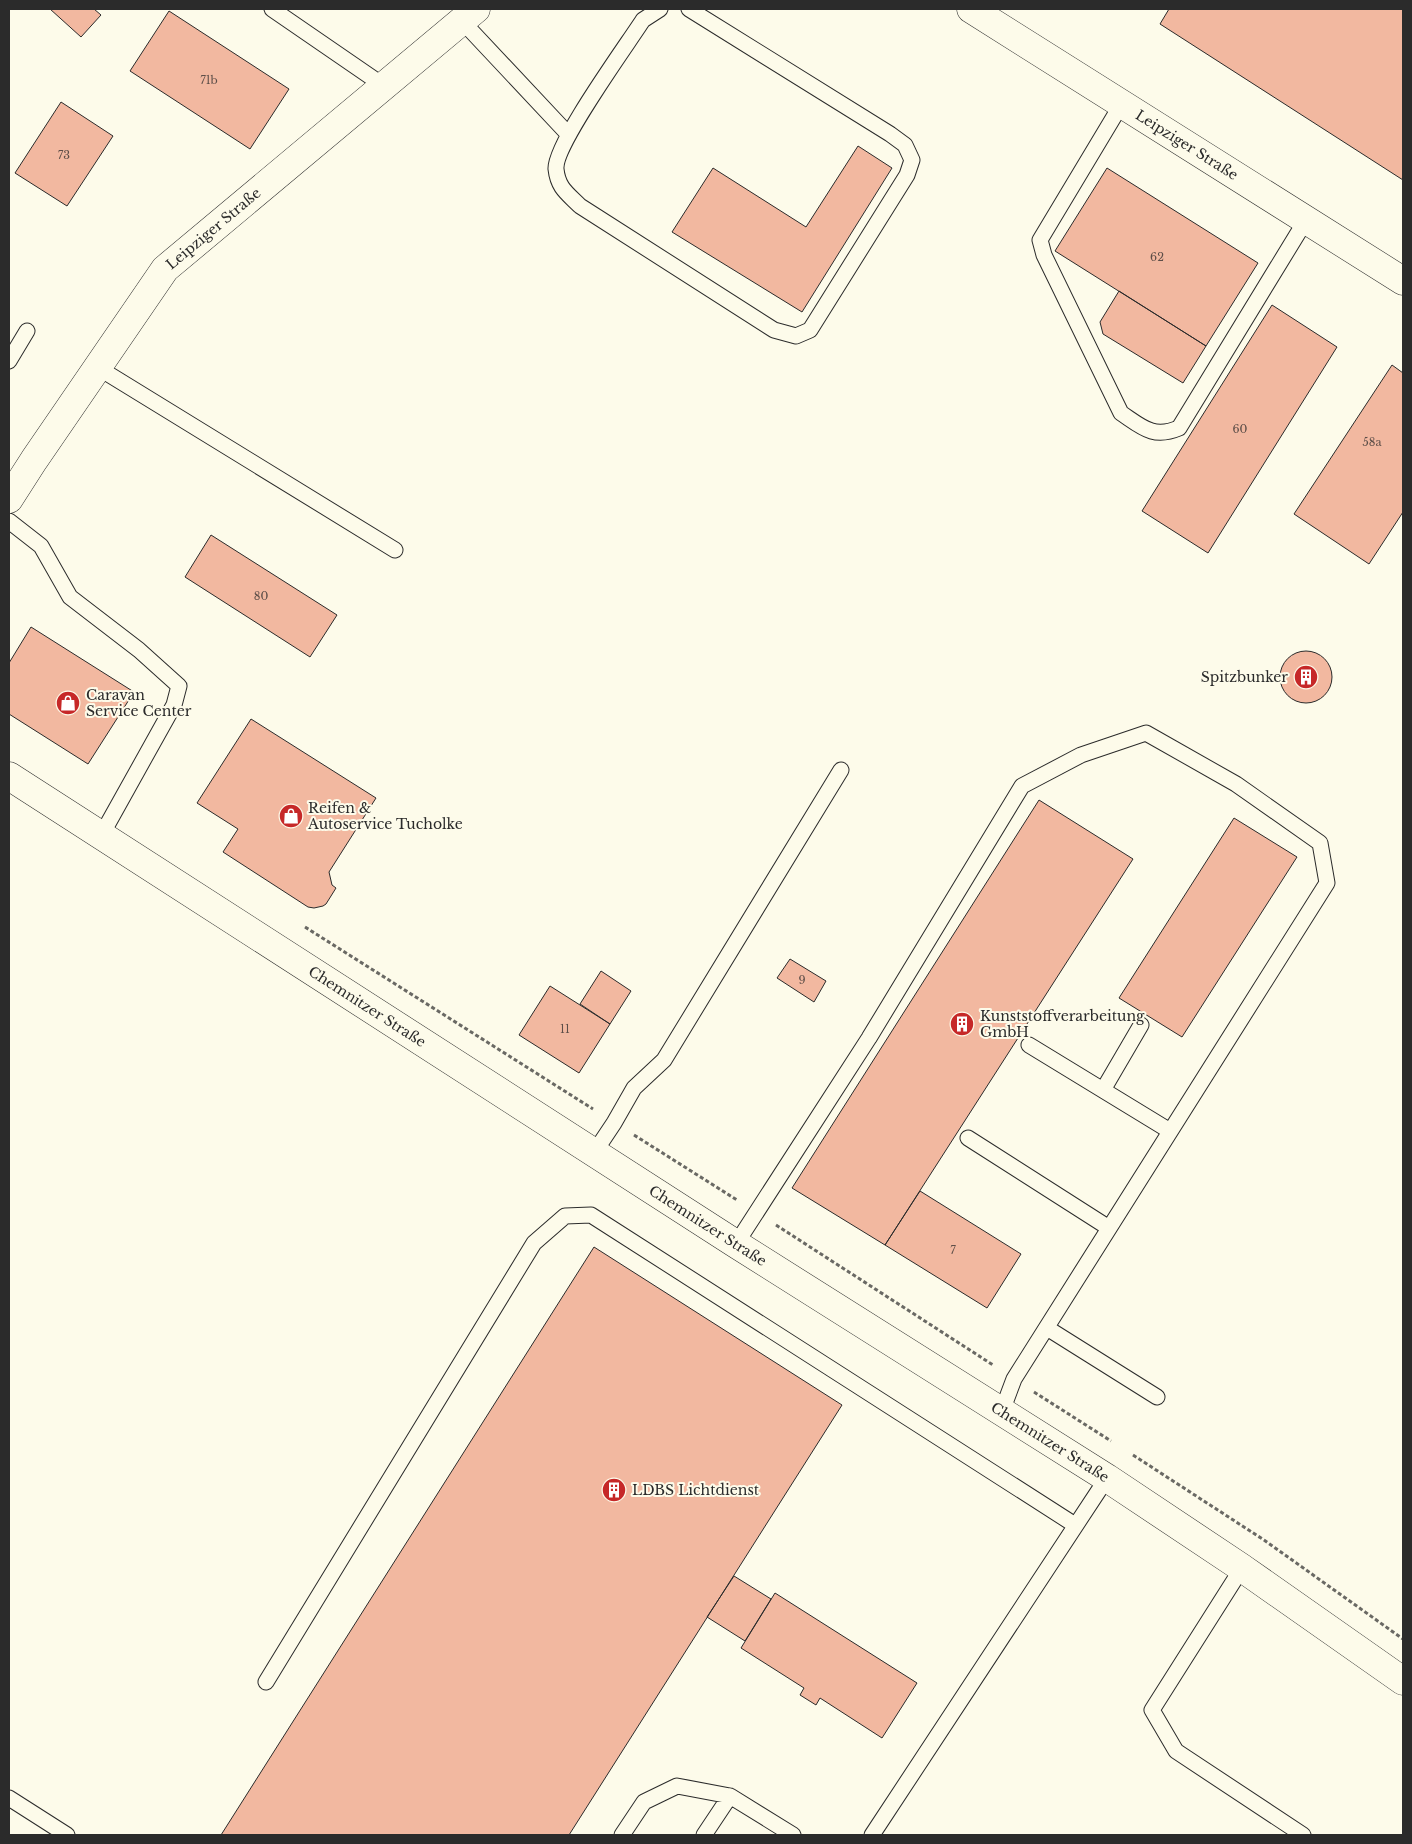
<svg xmlns="http://www.w3.org/2000/svg" width="1412" height="1844" font-family="'Libre Baskerville',serif">
<style>
.building{fill:#f2b8a0;stroke:#2b2b2b}
.lines{fill:none;stroke-linecap:round;stroke-linejoin:round}
.lane-casing{stroke:#2b2b2b;stroke-width:17}
.street-casing{stroke:#2b2b2b;stroke-width:29}
.path{stroke:#6a6964;stroke-width:3;stroke-dasharray:4 2.5;stroke-linecap:butt}
.lane{stroke:#fdfbea;stroke-width:15}
.street{stroke:#fdfbea;stroke-width:28}
.labels{text-anchor:middle;stroke-width:4;stroke-linejoin:round;paint-order:stroke}
.number-label{font-size:11px;fill:#5d4e48}
.street-label{font-size:14px;fill:#2b2b2b;stroke:#fdfbea}
.poi-label{font-size:14px;fill:#2b2b2b;stroke:#fdfbea;text-anchor:start}
</style>
<rect width="100%" height="100%" fill="#fdfbea"/>
<path class="building" d="M50 9H94L101 15 81 37Z
M1169 9H1403V180L1160 24Z
M169 11 289 89 250 149 130 71Z
M61 102 113 136 67 206 15 173Z
M858 146 892 168 802 312 672 232 713 168 806 227Z
M1107 168 1258 263 1206 346 1055 251Z
M1119 291 1206 346 1183 383 1103 334 1100 322Z
M1272 305 1337 347 1208 553 1142 511Z
M1392 365 1403 373V512L1369 564 1294 514Z
M211 535 337 615 310 657 185 577Z
M31 627 134 692 88 764 9 714V663Z
M1280 677a26 26 0 1 1 52 0a26 26 0 1 1-52 0Z
M251 719 376 798 329 872 332 885 336 888 326 904 323 906 314 908 308 907 223 852 238 829 197 803Z
M1039 800 1133 859 885 1245 792 1188Z
M1234 818 1297 857 1182 1037 1119 998Z
M790 959 826 981 814 1002 777 978Z
M601 971 631 991 610 1024 580 1004Z
M550 986 610 1024 579 1073 519 1035Z
M920 1191 1021 1254 987 1308 885 1245Z
M594 1247 842 1405 569 1835H221Z
M734 1576 771 1599 745 1641 707 1617Z
M775 1593 917 1683 882 1738 820 1698 816 1705 800 1695 804 1688 741 1648Z"/>
<g class="lines">
<g class="lane-casing">
<path id="lane" d="M272 9 384 86
M660 9 643 20C627 45 554 145 556 169 558 188 567 193 580 206L774 330 796 336 810 330 907 175 912 160 905 145 890 134 689 9
M462 21 568 134
M1121 105 1040 240 1044 255 1121 413C1142 427 1153 439 1179 428L1306 220
M9 361 27 331
M97 367 395 550
M9 521 41 546 70 597 139 650 179 686 174 705 101 836
M1029 1045 1170 1131
M1103 1090 1141 1025
M968 1138 1109 1228
M594 1153 614 1123 634 1088 664 1060 841 770
M736 1244 869 1038 1022 786 1081 755 1146 733 1236 784 1320 843 1327 883 1014 1379 1002 1411
M1047 1328 1157 1397
M1242 1568 1152 1710 1176 1751 1303 1835
M266 1682 534 1243 565 1216 591 1215 1075 1525
M9 1798 67 1835
M622 1835 644 1802 677 1786 730 1796 793 1835
M704 1835 730 1796
M872 1835 1107 1478"/>
</g>
<g class="street-casing">
<g id="street">
<path id="s1" d="M971 9 1403 281"/>
<path id="s2" d="M9 499 34 460 165 269 476 9"/>
<path id="s3" d="M9 776 736 1244 1107 1478 1242 1568 1403 1681"/>
</g>
</g>
<path class="path" d="M305 927 593 1109
M634 1135 737 1200
M776 1225 993 1365
M1034 1392 1111 1441
M1133 1455 1264 1540 1403 1639"/>
<use href="#lane" class="lane"/>
<use href="#street" class="street"/>
</g>
<defs>
<g id="building-disc" transform="scale(1.25)"><circle r="9.5" fill="#c62828" stroke="#fdfbea"/><path d="M-4-6H4V6H1V3H-1V6H-4ZM-2.5-4.3h1.7v1.8h-1.7ZM.8-4.3h1.7v1.8H.8ZM-2.5-1h1.7V.8h-1.7ZM.8-1h1.7V.8H.8Z" fill="#fff"/></g>
<g id="shop-disc" transform="scale(1.25)"><circle r="9.5" fill="#c62828" stroke="#fdfbea"/><path d="M-5-2.5h2.3a2.7 3.5 0 0 1 5.4 0H5L5.5 6h-11ZM-1.5-2.5h3a1.5 2.3 0 0 0-3 0Z" fill="#fff"/></g>
</defs>
<g fill-rule="evenodd">
<use href="#building-disc" x="1306" y="677"/>
<use href="#shop-disc" x="68" y="703"/>
<use href="#shop-disc" x="291" y="816"/>
<use href="#building-disc" x="962" y="1024"/>
<use href="#building-disc" x="614" y="1490"/>
</g>
<g class="labels">
<g class="number-label">
<text x="209" y="84">71b</text>
<text x="64" y="159">73</text>
<text x="1157" y="261">62</text>
<text x="1240" y="433">60</text>
<text x="1372" y="446">58a</text>
<text x="261" y="600">80</text>
<text x="802" y="984">9</text>
<text x="565" y="1033">11</text>
<text x="953" y="1254">7</text>
</g>
<g class="street-label">
<text dy="5" stroke="none"><textPath href="#s1" startOffset="255">Leipziger Straße</textPath></text>
<text dy="5" stroke="none"><textPath href="#s2" startOffset="341">Leipziger Straße</textPath></text>
<text dy="5" stroke="none"><textPath href="#s3" startOffset="426">Chemnitzer Straße</textPath></text>
<text dy="5" stroke="none"><textPath href="#s3" startOffset="831">Chemnitzer Straße</textPath></text>
<text dy="5" stroke="none"><textPath href="#s3" startOffset="1236">Chemnitzer Straße</textPath></text>
</g>
<g class="poi-label">
<text x="1288" y="682" text-anchor="end">Spitzbunker</text>
<text x="86" y="700">Caravan<tspan x="86" dy="16">Service Center</tspan></text>
<text x="308" y="813">Reifen &amp;<tspan x="308" dy="16">Autoservice Tucholke</tspan></text>
<text x="980" y="1021">Kunststoffverarbeitung<tspan x="980" dy="16">GmbH</tspan></text>
<text x="632" y="1495">LDBS Lichtdienst</text>
</g>
</g>
<rect width="1412" height="1844" fill="none" stroke="#2b2b2b" stroke-width="20"/>
</svg>
